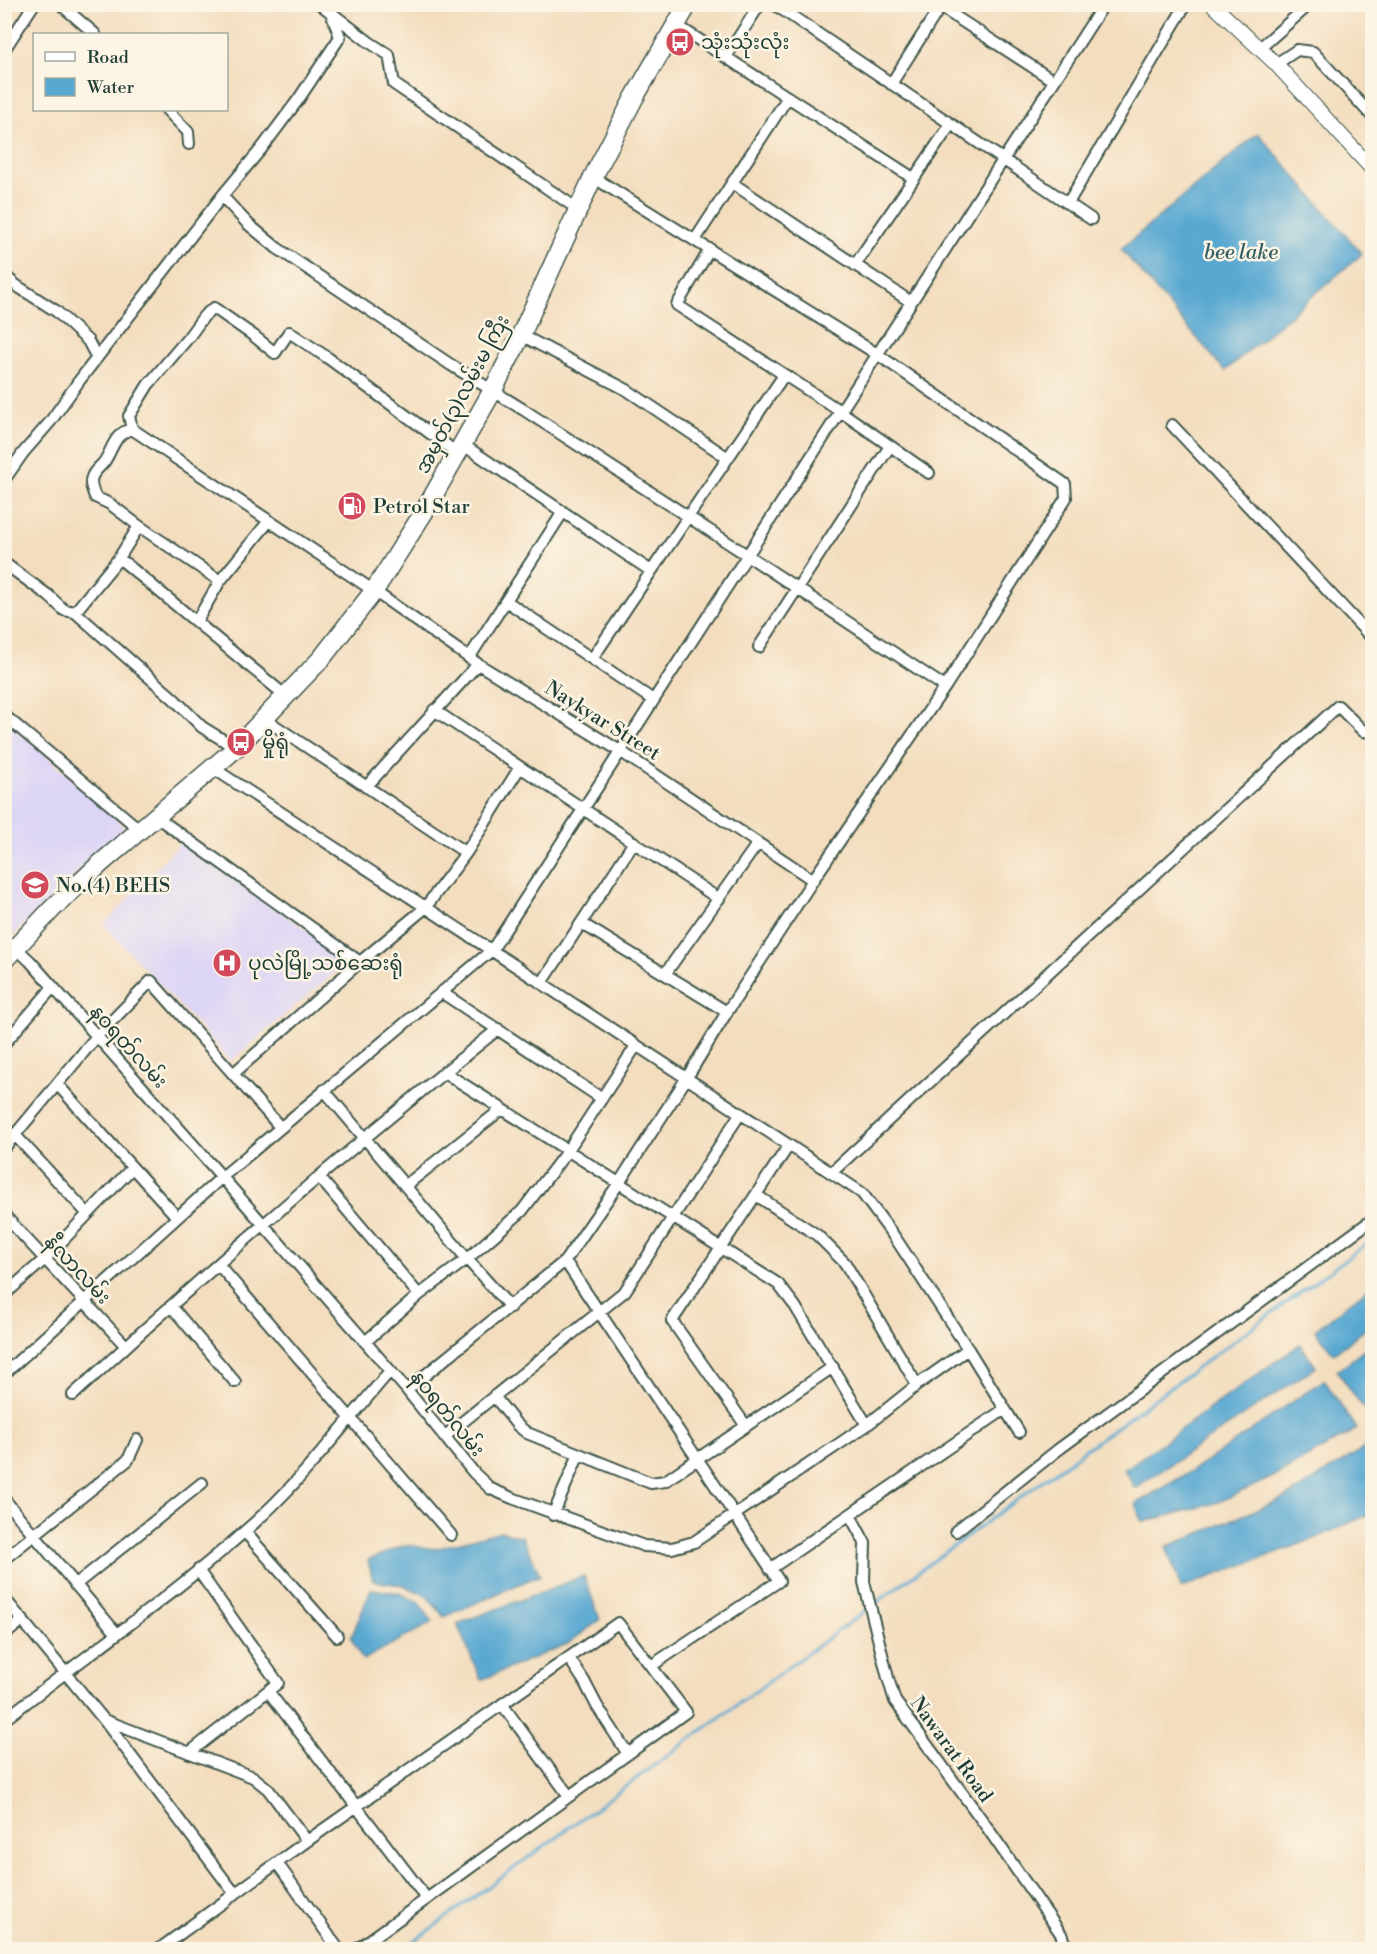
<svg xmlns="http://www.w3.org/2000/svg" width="1377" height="1954" font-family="'Libre Bodoni','Noto Sans Myanmar',serif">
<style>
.built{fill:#ddd5f6}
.water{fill:#58a8d2;stroke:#3c7283;stroke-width:1.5}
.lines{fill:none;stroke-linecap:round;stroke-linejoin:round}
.stream{stroke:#58a8d2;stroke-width:3}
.minor-casing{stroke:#3f5549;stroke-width:14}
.tertiary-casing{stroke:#3f5549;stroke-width:16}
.primary-casing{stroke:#3f5549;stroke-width:21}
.minor{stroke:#fff;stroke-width:10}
.tertiary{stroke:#fff;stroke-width:14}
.primary{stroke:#fff;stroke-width:18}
.labels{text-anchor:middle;stroke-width:5;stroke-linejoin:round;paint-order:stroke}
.poi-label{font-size:20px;fill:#1f3d34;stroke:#fcf5e5;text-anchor:start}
.street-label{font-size:20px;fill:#1f3d34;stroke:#fcf5e5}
.water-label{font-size:21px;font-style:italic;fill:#305d63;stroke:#fcf5e5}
</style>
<rect width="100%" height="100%" fill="#fcf5e5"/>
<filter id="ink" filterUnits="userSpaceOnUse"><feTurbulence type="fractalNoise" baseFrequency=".0167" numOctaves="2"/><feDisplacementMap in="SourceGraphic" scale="12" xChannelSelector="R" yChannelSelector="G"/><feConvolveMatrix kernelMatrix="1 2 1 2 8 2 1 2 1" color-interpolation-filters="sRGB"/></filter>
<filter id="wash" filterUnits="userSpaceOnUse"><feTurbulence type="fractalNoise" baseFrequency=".008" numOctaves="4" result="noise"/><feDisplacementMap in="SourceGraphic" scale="24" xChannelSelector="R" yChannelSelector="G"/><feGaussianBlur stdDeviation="1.35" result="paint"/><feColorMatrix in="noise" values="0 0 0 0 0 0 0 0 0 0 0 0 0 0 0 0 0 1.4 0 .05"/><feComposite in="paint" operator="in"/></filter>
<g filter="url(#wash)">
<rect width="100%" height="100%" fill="#f3ddbe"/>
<path class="built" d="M4 717 125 827 5 943H4Z
M182 841 349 960 231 1061 104 925Z"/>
<path class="water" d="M1258 133 1362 254 1225 371 1121 249Z
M1372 1285V1324L1334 1354 1315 1330Z
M1300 1344 1316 1367 1135 1488 1124 1470Z
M1372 1344V1420L1337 1371Z
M1324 1380 1357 1429 1275 1476 1219 1502 1143 1522 1135 1504 1198 1467Z
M1372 1443V1513L1316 1538 1181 1588 1166 1547 1287 1497Z
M501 1531 522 1537 540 1575 444 1617 427 1596 403 1585 373 1581 368 1560 406 1545 435 1549Z
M584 1576 600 1620 567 1644 481 1680 457 1624Z
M371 1589 399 1593 418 1602 433 1622 363 1660 351 1638Z"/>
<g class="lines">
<path class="stream" d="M873 1605 1372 1240
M402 1950 868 1609"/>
</g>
</g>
<g filter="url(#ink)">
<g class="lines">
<g class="minor-casing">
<path id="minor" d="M60 4 95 34
M320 4 369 42 389 55 394 84 579 210
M774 4 1091 219
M936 4 1054 81
M332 15 340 37 298 100 262 148 222 196 248 224 277 248 451 365 524 410 747 555 945 687
M676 25 913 178
M1260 48 1310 4
M4 50 34 4
M726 57 760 4
M1276 64 1297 50 1313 52 1372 116
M891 84 942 4
M167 110 188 132 189 144
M732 183 911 302
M1068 203 1186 4
M695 240 788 97
M710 249 677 305 840 411 929 473
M855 265 951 124
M4 275 17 286 56 311 88 341 97 358
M521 335 627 390 728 458
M1172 425 1372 638
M462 444 651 571
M457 453 328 358 289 332 275 353 254 336 214 308 204 316 188 338 148 385 129 416 132 429 374 591 478 664 620 751 813 880
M4 480 23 453 50 422 79 381 222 196
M139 526 220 581
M119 558 287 697
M4 563 49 596 64 610 75 612 174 699 202 727 236 748
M506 601 653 700
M75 612 119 558 139 526 110 504 95 497C93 490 89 484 92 477 94 471 100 467 104 462 113 449 114 433 132 429
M196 622 220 581 269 521
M759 647 890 446
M469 658 563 512
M592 659 784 375
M434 710 719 899
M4 715 139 829
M265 719 466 853
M213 768 862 1193 896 1239 968 1349 1019 1432
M366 787 478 664
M155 816 360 962
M581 923 727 1012
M15 947 30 961 222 1177 407 1390 474 1473 491 1489 512 1498 644 1546 672 1548 694 1542 867 1425 917 1385 968 1349
M665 974 758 843
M542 983 634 842
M441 992 601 1098
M4 1044 53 987
M444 1072 778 1284 795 1306 867 1425
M234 1073 360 962 425 908 466 853 520 767
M57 1084 177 1217
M324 1090 467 1259 510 1307
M15 1135 88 1214
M4 1148 97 1036 151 981 280 1127
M832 1172 1338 706 1363 731 1372 732
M319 1177 419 1295
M405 1186 502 1109
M756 1195 817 1235 845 1263 917 1385
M4 1215 126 1346
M565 1261 779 1581 651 1666
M218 1264 451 1535
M4 1295 45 1259 132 1168
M171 1306 235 1382
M365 1342 419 1295 467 1259 522 1211 568 1150 636 1046
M4 1374 222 1177 492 950 1104 4
M407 1390 565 1261 619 1183 686 1079 727 1012 813 880 945 687 1066 498 1065 484 877 354 593 177
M73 1395C210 1268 352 1146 498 1029
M494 1396 517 1425 527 1433 651 1483 665 1481 833 1367
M746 1426 672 1321 789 1145
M444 1437 625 1291 740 1114
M4 1499 117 1634
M553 1515 579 1454
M850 1515 865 1543 864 1582 888 1678 895 1701 984 1823 1061 1934 1067 1950
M956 1531 1059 1449 1372 1220
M245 1532 337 1636
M4 1559 128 1460 137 1440
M770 1569 1005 1409
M75 1585 202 1483
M4 1598 104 1720 235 1894
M4 1635 23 1620
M569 1658 584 1681 597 1706 628 1754
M268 1691 427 1899
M502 1704 569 1796
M4 1720C84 1657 168 1599 244 1532 299 1485 343 1425 390 1371
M104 1720 253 1777 268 1789 307 1841
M189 1753 278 1683 198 1570
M277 1863 339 1950
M158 1950 307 1841 618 1623 686 1712 356 1950"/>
</g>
<g class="tertiary-casing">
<path id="tertiary" d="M1212 4 1276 64 1372 169"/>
</g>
<g class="primary-casing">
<path id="primary" d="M4 960 53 908 100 864 236 748 321 659 374 591 424 512 493 390 521 335 593 177 634 98 688 4"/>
</g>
<use href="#minor" class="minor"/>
<use href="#tertiary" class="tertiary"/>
<use href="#primary" class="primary"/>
</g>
</g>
<defs>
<g id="bus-disc" transform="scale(1.5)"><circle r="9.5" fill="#d1495b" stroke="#fcf5e5"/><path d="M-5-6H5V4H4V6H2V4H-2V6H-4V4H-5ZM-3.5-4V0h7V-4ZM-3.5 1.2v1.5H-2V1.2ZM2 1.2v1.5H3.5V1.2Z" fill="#fff"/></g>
<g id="fuel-disc" transform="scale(1.5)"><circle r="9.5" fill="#d1495b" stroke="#fcf5e5"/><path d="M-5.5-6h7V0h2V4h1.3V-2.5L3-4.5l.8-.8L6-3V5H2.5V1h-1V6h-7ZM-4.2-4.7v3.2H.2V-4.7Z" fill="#fff"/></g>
<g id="school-disc" transform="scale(1.5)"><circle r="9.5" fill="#d1495b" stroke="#fcf5e5"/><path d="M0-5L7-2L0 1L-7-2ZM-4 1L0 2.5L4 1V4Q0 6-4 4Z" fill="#fff"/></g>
<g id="hospital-disc" transform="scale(1.5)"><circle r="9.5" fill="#d1495b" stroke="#fcf5e5"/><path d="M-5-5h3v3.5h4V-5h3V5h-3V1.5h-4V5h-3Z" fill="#fff"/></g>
</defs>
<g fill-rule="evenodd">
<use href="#bus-disc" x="680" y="42"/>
<use href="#fuel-disc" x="352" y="506"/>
<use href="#bus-disc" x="241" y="742"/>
<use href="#school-disc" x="35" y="885"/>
<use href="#hospital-disc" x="227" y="963"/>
</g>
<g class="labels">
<g class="poi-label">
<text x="701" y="49">သုံးသုံးလုံး</text>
<text x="373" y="513">Petrol Star</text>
<text x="262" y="749">မှိုရုံ</text>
<text x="56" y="892">No.(4) BEHS</text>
<text x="248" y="970">ပုလဲမြို့သစ်ဆေးရုံ</text>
</g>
<g class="street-label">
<text transform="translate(462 394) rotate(-62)" y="7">အမှတ်(၃)လမ်းမ ကြီး</text>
<text transform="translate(603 720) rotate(32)" y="7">Naykyar Street</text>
<text transform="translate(129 1046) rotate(48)" y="7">နဝရတ်လမ်း</text>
<text transform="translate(78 1269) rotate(47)" y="7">နီလာလမ်း</text>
<text transform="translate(448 1413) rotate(51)" y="7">နဝရတ်လမ်း</text>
<text transform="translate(952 1749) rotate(54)" y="7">Nawarat Road</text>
</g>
<g class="water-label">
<text x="1241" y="259">bee lake</text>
</g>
</g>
<rect width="1377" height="1954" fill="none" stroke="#fcf5e5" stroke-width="24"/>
<rect x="33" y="33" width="195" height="78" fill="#fcf5e5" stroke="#a4ab9e" stroke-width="1.5"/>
<rect x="45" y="52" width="30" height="9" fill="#ffffff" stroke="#a4ab9e" stroke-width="1.5"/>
<text x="87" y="63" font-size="18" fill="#1f3d34">Road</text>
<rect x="45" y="78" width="30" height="18" fill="#58a8d2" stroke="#a4ab9e" stroke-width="1.5"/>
<text x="87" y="93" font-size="18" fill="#1f3d34">Water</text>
</svg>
